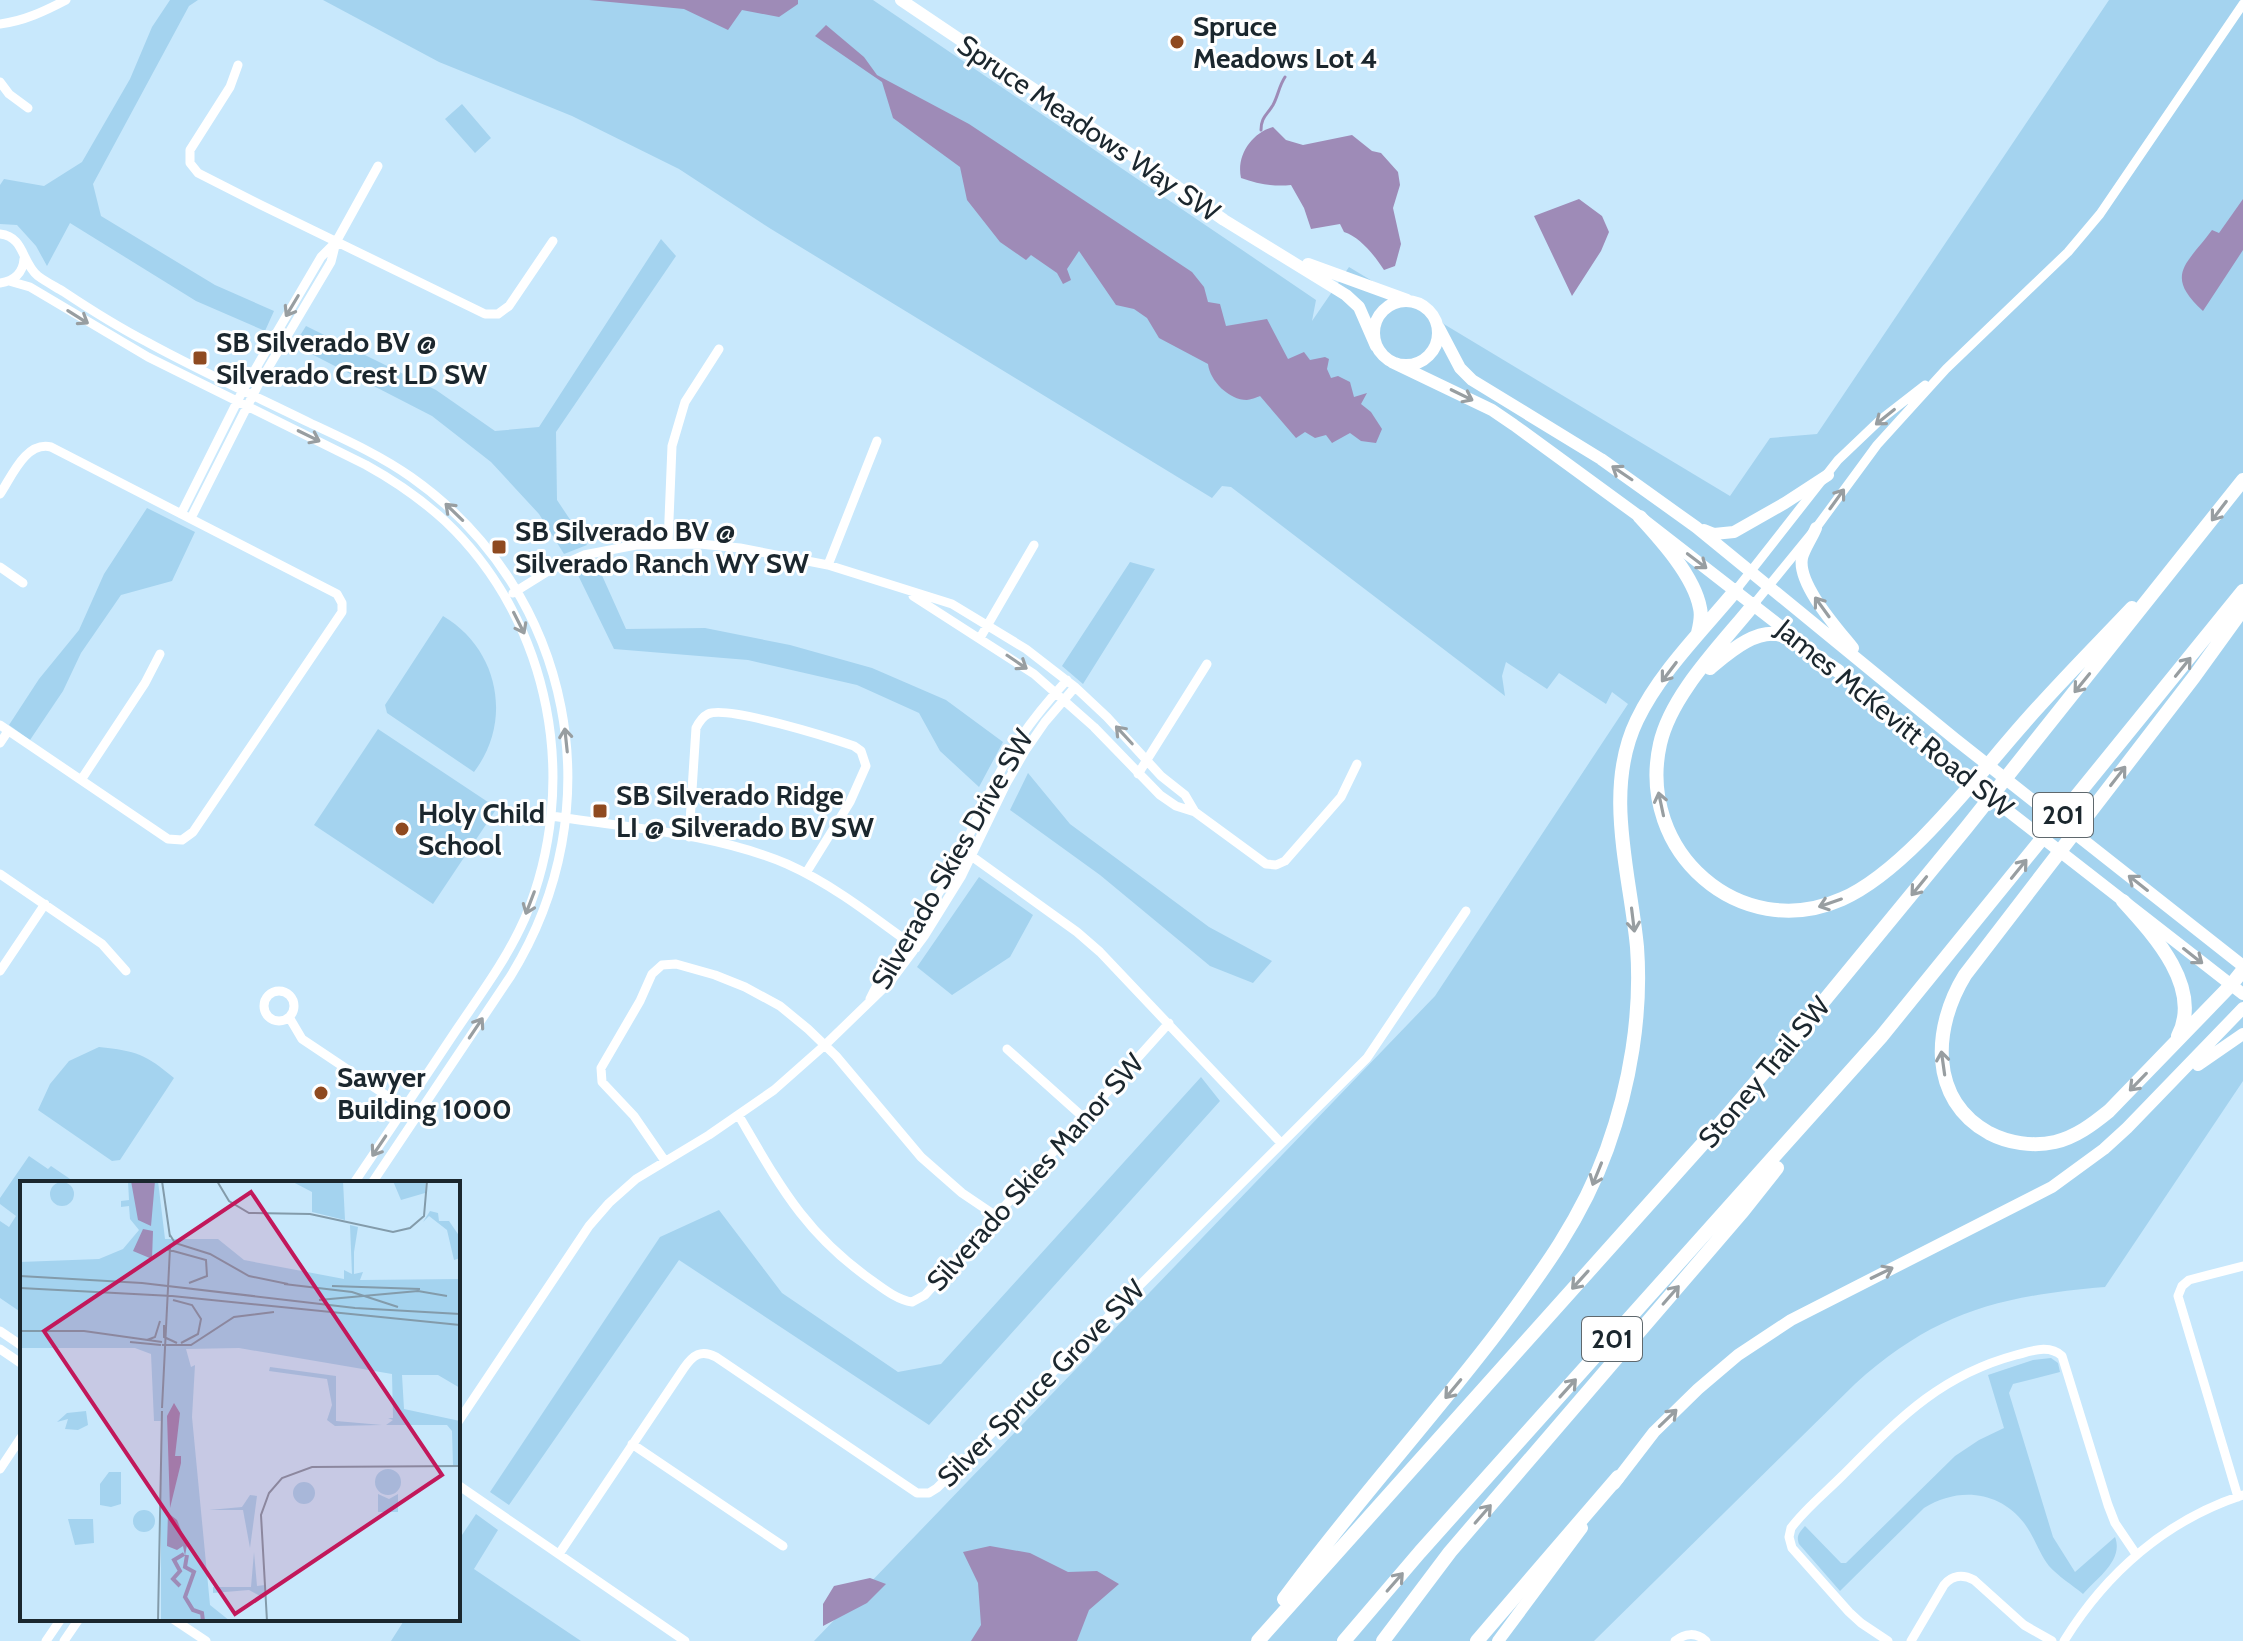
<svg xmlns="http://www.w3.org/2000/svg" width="2243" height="1641" font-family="Cabin,sans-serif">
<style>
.green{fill:#a4d3ef}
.water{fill:#9e8bb7}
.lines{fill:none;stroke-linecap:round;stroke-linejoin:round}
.stream{stroke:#9e8bb7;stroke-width:3}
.minor{stroke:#fff;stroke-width:9}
.major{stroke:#fff;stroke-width:12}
.highway{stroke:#fff;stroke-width:14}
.oneway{stroke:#989ea1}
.poi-dot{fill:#8f4a20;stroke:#fff;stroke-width:3}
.labels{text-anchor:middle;stroke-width:6;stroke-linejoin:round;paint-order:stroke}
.shield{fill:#fff;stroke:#5f686d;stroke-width:2}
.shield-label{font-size:26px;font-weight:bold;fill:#1b272e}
.poi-label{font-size:28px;font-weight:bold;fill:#1b272e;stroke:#fff;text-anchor:start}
.street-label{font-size:28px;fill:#1b272e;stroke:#fff}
.inset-river{fill:none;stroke:#9e8bb7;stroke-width:4}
.inset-road{fill:none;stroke:#839baa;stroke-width:2}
.view{fill:#c2185b;fill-opacity:0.15;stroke:#c2185b;stroke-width:4}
.inset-edge{fill:none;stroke:#1b272e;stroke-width:4}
</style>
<rect width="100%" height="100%" fill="#c8e8fc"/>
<path class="green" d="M170 0H198L189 6 93 184 101 216 215 285 274 311 265 331 196 301 70 223 47 266 36 246 17 225 0 224V185L4 179 44 186 82 162 130 79 152 27Z
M323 0H873L1316 300 1312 321 1349 267 1730 496 1770 438 1817 434 2109 0H2243V1081L2105 1287C1999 1296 1935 1312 1855 1384L1594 1641H814L1435 996 1628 704 1612 692 1606 704 1559 673 1547 689 1506 662 1502 676 1505 696 1231 487 1222 486 1212 498 771 229 679 169 572 116 439 62Z
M462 104 491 138 475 153 445 119Z
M661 239 676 256 556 432 557 500 587 545 564 554 539 514 491 462 432 416 294 345 306 326 436 390 495 431 539 427Z
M147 508 195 532 172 581 121 595 81 653 63 691 30 740 9 725 39 679 79 630 104 574Z
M596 562 626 629 705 628 790 645 872 668 946 700 1003 742 979 787 940 751 919 713 857 685 748 660 614 649 576 571Z
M1130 562 1155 569 1083 684 1062 666Z
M443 616C499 649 513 721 474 772L387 713 385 705Z
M378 729 497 808 433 904 314 825Z
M1028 773 1070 824 1209 927 1272 961 1253 983 1210 966 1100 875 1010 810Z
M979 877 1033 915 1010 957 952 995 917 967Z
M99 1047C137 1051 145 1054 174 1078L120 1160 112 1161 38 1110 50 1084 69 1061Z
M1201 1077 1220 1101 929 1425 679 1260 509 1505 490 1492 660 1237 719 1210 782 1293 898 1372 941 1364Z
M29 1156 48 1169 51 1166 76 1183H22V1313L0 1298V1221L9 1227 16 1216 0 1204V1198Z
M2051 1358 2058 1363 2060 1372 2013 1384 2009 1393 2053 1537 2075 1572 2115 1537C2124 1560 2097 1578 2083 1594 2072 1585 2058 1576 2049 1566 2039 1553 2034 1536 2024 1523 1999 1490 1957 1487 1924 1508L1840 1591 1799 1544C1796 1536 1799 1533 1805 1526L1841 1563H1846L1955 1456 1979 1440 2004 1428 1988 1375 2033 1360Z
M476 1514 498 1530 474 1569 581 1641H391L405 1619H458V1541Z"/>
<path class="water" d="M589 0H798V4L779 17 742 10 728 30 684 9Z
M826 25 864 57 877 75 969 124 1192 272 1204 287 1208 302 1220 304 1226 326 1267 319 1288 359 1304 352 1310 360 1325 357 1329 359 1327 369 1331 378 1338 376 1350 382 1354 397 1367 393 1361 404 1371 412 1382 429 1376 443 1361 441 1350 433 1332 443 1326 435 1315 438 1305 432 1296 438 1260 396C1258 397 1249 400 1247 400 1229 400 1210 381 1208 364L1159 338 1147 318 1134 309 1116 305 1079 251 1067 269 1071 280 1063 284 1057 273 1031 255 1026 260 1000 242 967 200 960 167 893 118 882 82 815 36Z
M1273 127 1286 140 1303 145 1352 135 1372 151 1381 153 1398 172 1400 185 1393 208 1401 244 1395 266 1384 270C1375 256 1360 237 1344 232L1340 224 1311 229 1304 208 1291 185C1274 187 1258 184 1241 178 1236 155 1252 133 1273 127Z
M1579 199 1602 216 1609 232 1601 251 1572 296 1534 216Z
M2243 199V250L2203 311C2164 275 2186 265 2212 230L2219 233Z
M990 1546 1030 1553 1068 1572 1097 1571 1119 1584 1089 1610 1077 1641H971L981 1625 978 1583 963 1552Z
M870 1578 886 1584 867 1603 823 1626V1604L834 1586Z"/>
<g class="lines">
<path class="stream" d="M1261 130C1261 117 1267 115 1273 105 1278 96 1279 86 1285 77"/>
<path class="minor" d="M0 24C24 21 45 11 66 0
M238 65 230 87 190 150V163L198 173 261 205 485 314H498L509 306 553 241
M0 82 9 94 28 108
M0 234C25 237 21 262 38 276 46 282 56 287 64 292 91 310 118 327 147 342 200 371 255 396 310 423 344 439 380 455 411 477 574 592 615 809 510 977L372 1183
M9 281 30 287 148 357 366 465C395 481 421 499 445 521 552 622 581 784 525 918 507 959 480 995 455 1032 422 1082 388 1133 354 1183
M0 283C14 281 23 273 24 259
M0 494C12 476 26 441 51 447L337 594 342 603V612L193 832 182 840 168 839 0 725
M181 514 243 390 321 257 334 244
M191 518 258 385 331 262 336 242 378 166
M668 544 672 446 685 402 719 349
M828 565 877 441
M0 567 23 583
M1736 590 1838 460 1880 420 1925 385
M513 593 550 570 584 555 636 545 700 544 740 548 828 565 952 604 1026 649 1075 687 1107 717 1161 776 1185 795 1195 812
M913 596 1034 674 1094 727 1160 795 1176 806 1195 812 1266 864 1276 865 1285 861 1341 797 1357 764
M1754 604 1816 528 1877 445 1946 369 2068 252 2100 214 2243 4
M980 638 1034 545
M0 743 8 731
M1138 774 1207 664
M81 780 145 683 160 654
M552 816C629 828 714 833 787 864 834 885 875 918 916 948
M689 837 696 728C699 722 702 717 708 714 727 705 831 738 854 746L861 751 866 766 850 802 806 873
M963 850 1077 932 1100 952 1281 1143
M0 874 102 944 126 971
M0 971 45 904
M264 1006a15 15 0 1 1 30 0a15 15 0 1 1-30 0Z
M870 999C888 960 918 927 940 891 967 846 984 798 1010 754 1026 727 1046 703 1067 680
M289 1017 302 1039 417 1116
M1007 1049 1084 1118
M739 1116C780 1186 805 1234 874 1282 885 1290 898 1300 912 1302L925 1295 1169 1023
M665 1161 634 1116 602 1082 601 1068 640 1001 652 974 662 965 676 964 715 975 745 987 780 1006 808 1029 836 1056 921 1157 962 1193 996 1216
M0 1331 22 1346
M0 1349 22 1364
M458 1422 589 1226 609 1203 636 1179 709 1135 774 1090 826 1044 890 982 925 935 961 877 1006 784 1025 751 1045 722 1075 687
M632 1444 783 1546
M0 1469 22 1436
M458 1485 685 1641
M2238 1497 2178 1296 2182 1286 2189 1280 2243 1266
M559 1554 684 1368C693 1355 701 1349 716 1357L917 1493H929L937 1488 1367 1058 1466 911
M173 1619 206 1641
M46 1641 61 1619
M64 1641 79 1619
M1675 1641C1685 1633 1696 1632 1706 1641
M1888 1641 1861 1623 1849 1612 1792 1548 1789 1537 1791 1528C1805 1509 1825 1493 1842 1476 1897 1421 1938 1376 2016 1355 2032 1351 2049 1344 2062 1356L2108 1505 2115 1523 2136 1554
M1911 1641 1944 1585C1952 1575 1963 1574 1974 1580L2024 1625 2052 1641
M2064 1641C2106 1573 2166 1520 2243 1495"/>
<path class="major" d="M901 0 1139 160 1224 220 1346 295 1359 307 1376 346
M1308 264 1407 300
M1374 333a32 32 0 1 1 64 0a32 32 0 1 1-64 0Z
M1439 328 1460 368 1472 380 1601 459 1696 527 1955 739 2243 966
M1392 362 1492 410 1514 425 1640 517 1797 639
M1816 528C1812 538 1804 549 1802 558 1797 584 1837 628 1853 648
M1704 530 1714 534 1734 532 1785 503 1828 475
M1830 665 1940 758 2243 994
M2198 1065 2243 1034
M1614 1484 1654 1432 1698 1389 1738 1355 1791 1320 2052 1187 2104 1149 2127 1128 2243 1008
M1498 1641 1582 1528"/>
<path class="highway" d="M1640 517C1661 540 1694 576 1700 608 1702 616 1700 625 1698 633
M1754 604C1722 644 1671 694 1660 744 1636 851 1740 944 1842 899 1906 871 1977 776 2024 723 2059 683 2096 646 2132 608
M2243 609 2194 677 1965 975C1933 1027 1928 1099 1989 1133 2008 1143 2033 1147 2055 1142 2076 1137 2093 1124 2109 1111L2231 985 2243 970
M1710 668C1728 653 1758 626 1784 636 1798 642 1823 662 1838 671
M2123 901C2154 935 2203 988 2178 1036
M1284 1599C1352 1506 1430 1421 1499 1330 1543 1271 1582 1218 1607 1149 1630 1085 1642 1014 1637 947 1630 873 1603 790 1637 720 1660 672 1702 631 1736 590
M1258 1641 1707 1139 1791 1041 1966 828 2243 480
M1344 1641 1420 1552 1881 1037 2243 591
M1383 1641 1450 1552 1743 1211 1777 1168
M1477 1641 1618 1477"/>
</g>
<defs><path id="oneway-shaft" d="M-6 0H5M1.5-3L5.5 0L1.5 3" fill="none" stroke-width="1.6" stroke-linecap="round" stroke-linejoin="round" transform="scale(2)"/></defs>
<g class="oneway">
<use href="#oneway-shaft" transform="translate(292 306) rotate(121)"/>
<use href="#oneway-shaft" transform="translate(78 317) rotate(32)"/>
<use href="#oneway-shaft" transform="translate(1462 395) rotate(26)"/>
<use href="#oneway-shaft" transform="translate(1885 417) rotate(141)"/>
<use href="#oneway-shaft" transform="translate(309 436) rotate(26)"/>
<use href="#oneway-shaft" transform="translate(1622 473) rotate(-146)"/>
<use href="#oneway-shaft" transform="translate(1837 499) rotate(-54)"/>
<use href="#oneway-shaft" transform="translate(2219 511) rotate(127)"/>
<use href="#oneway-shaft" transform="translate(454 512) rotate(-136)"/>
<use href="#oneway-shaft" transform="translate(1697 561) rotate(37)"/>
<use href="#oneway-shaft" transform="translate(1822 607) rotate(-126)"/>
<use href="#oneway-shaft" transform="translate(519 623) rotate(63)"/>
<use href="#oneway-shaft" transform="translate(1017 662) rotate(34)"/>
<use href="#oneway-shaft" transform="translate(2183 667) rotate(-51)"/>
<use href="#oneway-shaft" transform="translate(1669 672) rotate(127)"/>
<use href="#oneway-shaft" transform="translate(2082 683) rotate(129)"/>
<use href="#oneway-shaft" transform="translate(1124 735) rotate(-133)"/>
<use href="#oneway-shaft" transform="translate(566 740) rotate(-96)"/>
<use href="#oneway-shaft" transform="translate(2118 776) rotate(-52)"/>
<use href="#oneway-shaft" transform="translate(1661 804) rotate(-102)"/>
<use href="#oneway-shaft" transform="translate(2019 869) rotate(-51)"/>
<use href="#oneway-shaft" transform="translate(2138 883) rotate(-142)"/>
<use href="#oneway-shaft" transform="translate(1919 886) rotate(129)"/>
<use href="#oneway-shaft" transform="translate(530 903) rotate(111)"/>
<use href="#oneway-shaft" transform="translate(1830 903) rotate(161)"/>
<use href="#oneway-shaft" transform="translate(1633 920) rotate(83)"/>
<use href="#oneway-shaft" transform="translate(2193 956) rotate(38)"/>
<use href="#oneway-shaft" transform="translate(476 1028) rotate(-56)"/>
<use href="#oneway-shaft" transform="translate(1943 1063) rotate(-98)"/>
<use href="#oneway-shaft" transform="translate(2138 1082) rotate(134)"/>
<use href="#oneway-shaft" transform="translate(379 1146) rotate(124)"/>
<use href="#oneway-shaft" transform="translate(1597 1174) rotate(112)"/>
<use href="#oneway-shaft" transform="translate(1882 1273) rotate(-26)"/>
<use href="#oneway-shaft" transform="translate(1580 1280) rotate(132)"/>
<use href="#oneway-shaft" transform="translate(1671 1295) rotate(-49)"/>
<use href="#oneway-shaft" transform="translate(1568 1388) rotate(-48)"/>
<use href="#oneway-shaft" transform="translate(1453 1389) rotate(130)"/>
<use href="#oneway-shaft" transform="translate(1668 1418) rotate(-44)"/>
<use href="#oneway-shaft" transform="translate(1483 1514) rotate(-49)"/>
<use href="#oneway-shaft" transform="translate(1395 1582) rotate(-49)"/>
</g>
<g class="poi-dot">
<circle cx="1177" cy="42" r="8"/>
<rect x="192" y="350" width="16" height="16" rx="4"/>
<rect x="491" y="539" width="16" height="16" rx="4"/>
<rect x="592" y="803" width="16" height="16" rx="4"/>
<circle cx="402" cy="829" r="8"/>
<circle cx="321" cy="1093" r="8"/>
</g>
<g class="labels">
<g class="shield">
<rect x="2033" y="793" width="60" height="44" rx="6"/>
<rect x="1582" y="1317" width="60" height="44" rx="6"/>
</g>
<g class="shield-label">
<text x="2063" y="824">201</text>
<text x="1612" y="1348">201</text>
</g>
<g class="poi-label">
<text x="1193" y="36">Spruce<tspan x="1193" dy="32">Meadows Lot 4</tspan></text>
<text x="216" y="352">SB Silverado BV @<tspan x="216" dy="32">Silverado Crest LD SW</tspan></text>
<text x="515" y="541">SB Silverado BV @<tspan x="515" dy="32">Silverado Ranch WY SW</tspan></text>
<text x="616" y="805">SB Silverado Ridge<tspan x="616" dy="32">LI @ Silverado BV SW</tspan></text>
<text x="418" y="823">Holy Child<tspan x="418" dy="32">School</tspan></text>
<text x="337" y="1087">Sawyer<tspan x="337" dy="32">Building 1000</tspan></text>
</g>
<g class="street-label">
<text transform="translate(1089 128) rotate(34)" y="10">Spruce Meadows Way SW</text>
<text transform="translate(1895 718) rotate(39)" y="10">James McKevitt Road SW</text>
<text transform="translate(952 859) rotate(-60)" y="10">Silverado Skies Drive SW</text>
<text transform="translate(1764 1072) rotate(-50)" y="10">Stoney Trail SW</text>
<text transform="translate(1035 1172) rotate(-48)" y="10">Silverado Skies Manor SW</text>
<text transform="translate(1041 1383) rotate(-45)" y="10">Silver Spruce Grove SW</text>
</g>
</g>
<g transform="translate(20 1181)">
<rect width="440" height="440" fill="#c8e8fc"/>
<path d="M108 0H138L145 58H198L224 79 324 98V89L332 93 330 44 338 46 334 71V93L343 91 340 99 440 98V207L418 194H382L384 228 440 240V284H433L432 250 427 244H366L373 239 368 237H373L372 193 219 167 166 168 171 186 175 184 172 236 190 424 210 440H141V240H134L131 173 115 167H0V81L79 78 103 68 119 49 110 38 109 25 101 26V20L109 19ZM271 0H323L325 39 292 31V11ZM373 0H406L405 12 381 19ZM30 13a12 12 0 1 1 24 0a12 12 0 1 1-24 0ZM410 30 418 32 419 40H429L440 56V77L434 79 427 49 409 35 403 41ZM250 186 316 195V240L362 244 315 245 307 239 312 224 307 198 249 190ZM66 230 68 244 58 249 45 248 48 238 37 241 47 232ZM355 301a13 13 0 1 1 26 0a13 13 0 1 1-26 0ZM89 291H101V323L91 326 80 324V303ZM273 312a11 11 0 1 1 22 0a11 11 0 1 1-22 0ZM358 313 369 318 378 313V331H358ZM230 314 237 315 230 367 223 329H189L222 326ZM113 340a11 11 0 1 1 22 0a11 11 0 1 1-22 0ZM48 338H73L74 362 55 364ZM234 371 237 405 245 404 244 417 229 409 193 412V406H231Z" fill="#a4d3ef"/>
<path d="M111 0H135L131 45 118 39ZM123 48 133 50 132 78 113 70ZM154 222 160 232 155 275H161V282L150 327 147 235ZM148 332 157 339 167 364 165 375 163 365 157 369 147 365Z" fill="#9e8bb7"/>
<path class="inset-river" d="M167 374 165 386 174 391 165 416 173 429 182 432 183 440M160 405 153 398 160 390 154 379 164 373"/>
<path class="inset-road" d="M142 0 150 56M197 0 209 20 229 32 290 33 373 51 390 47 404 35 407 0M150 54 155 62 190 73 229 95 268 103M146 68 186 79 187 95 169 102M0 95 122 102 335 127 440 133M264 103 332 111 378 126M312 105 400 108M0 107 152 115 440 144M153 119 172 124 181 138 178 153 161 162M299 119 398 110 427 115M144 144V156L157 162M0 150H64L142 161M127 159 135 156 140 140M110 161 141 164M142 164H171L214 136 254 131M142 227 150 67M138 440 142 230M247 440 241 334 249 312 262 297 292 286 440 285"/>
<path class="view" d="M231 11 422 294 215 433 24 150Z"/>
<rect width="440" height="440" class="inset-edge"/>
</g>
</svg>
